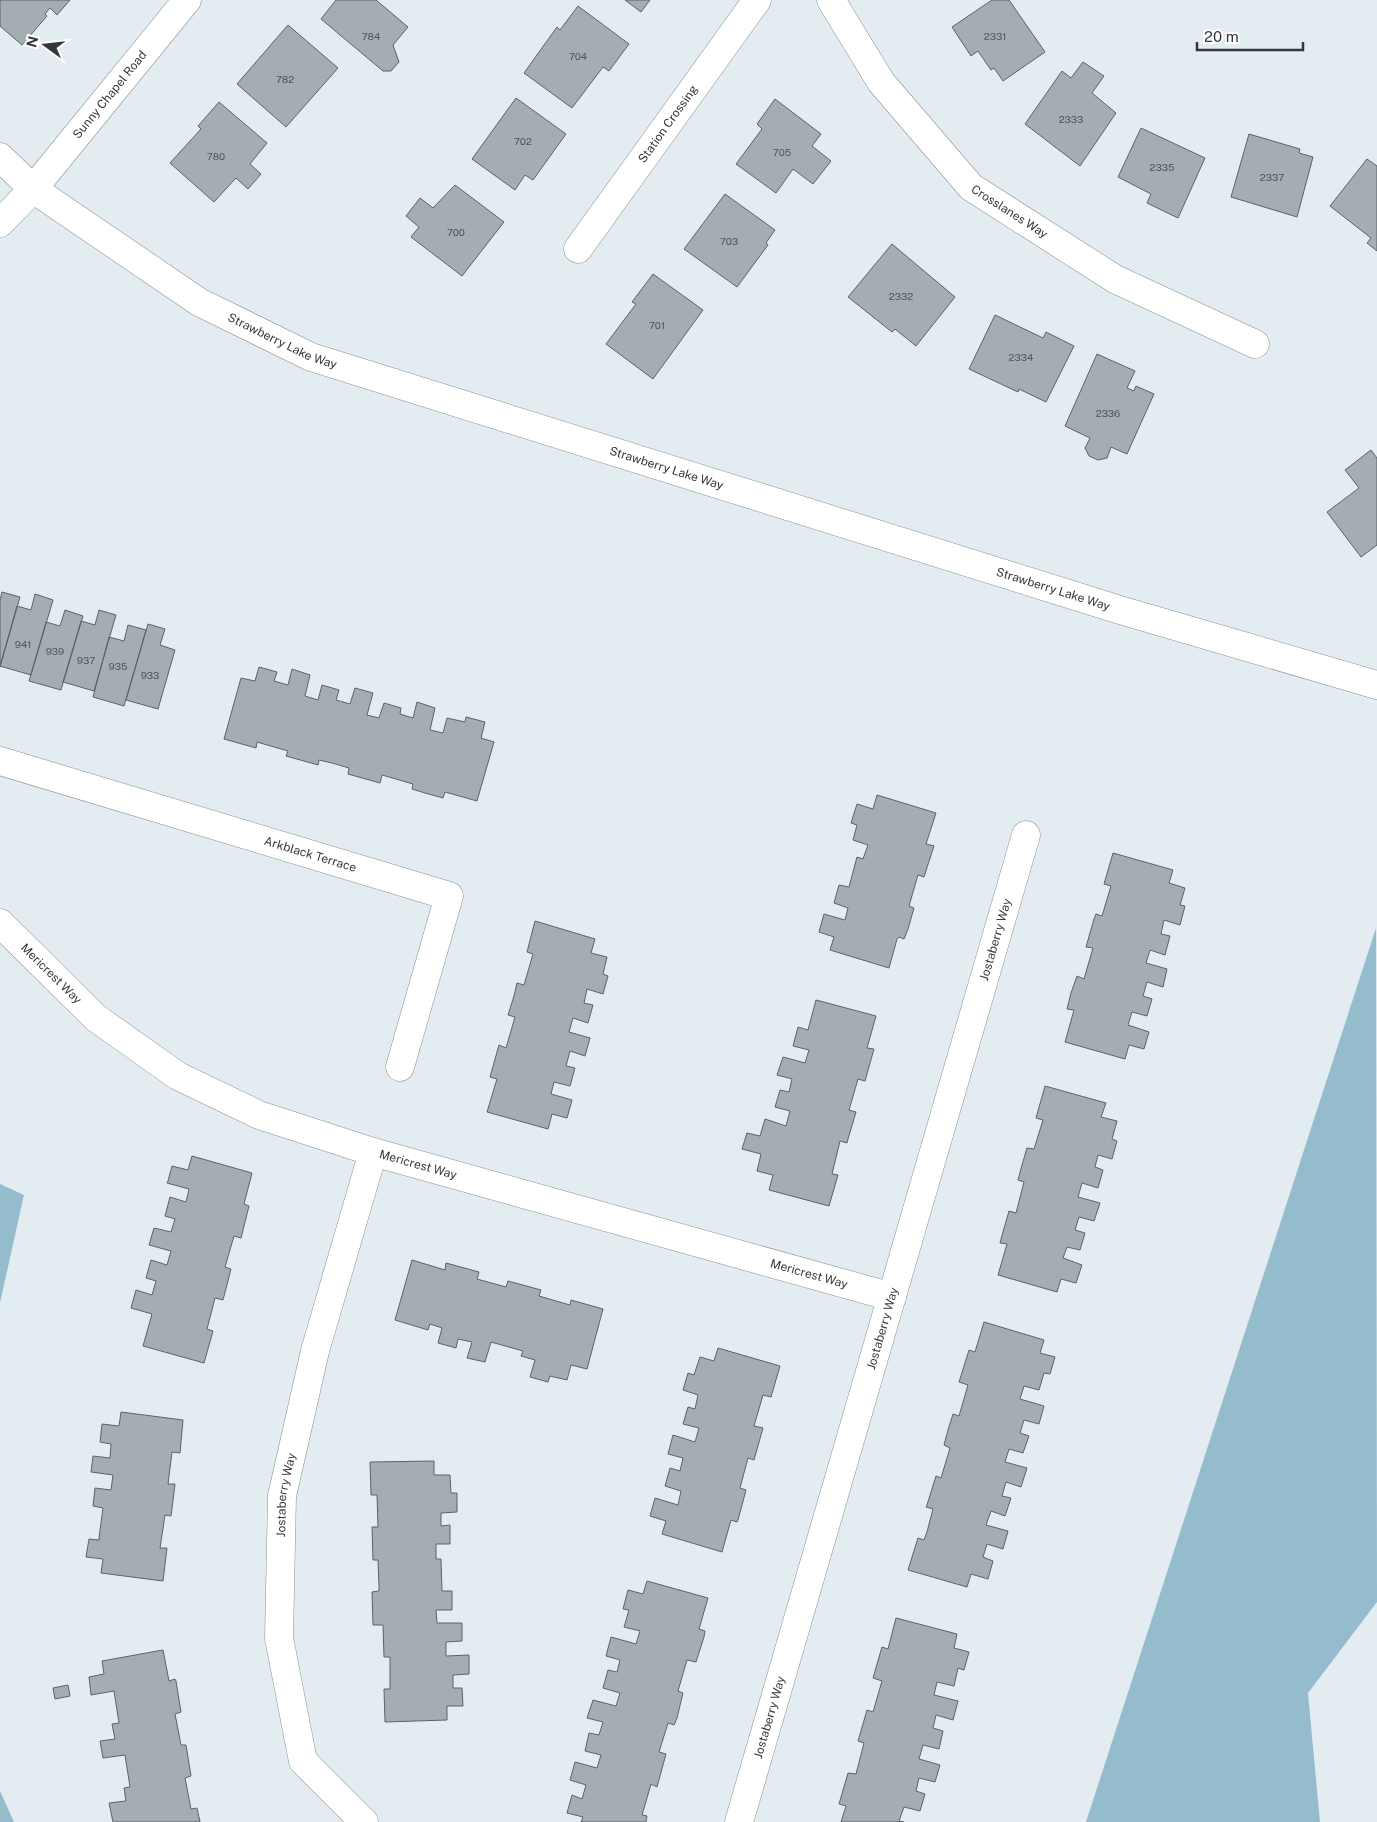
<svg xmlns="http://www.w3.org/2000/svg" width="1377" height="1822" font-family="'Public Sans',sans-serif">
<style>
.forest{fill:#95bccd}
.building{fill:#a4adb2;stroke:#5b6367}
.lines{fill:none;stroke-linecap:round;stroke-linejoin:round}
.minor-casing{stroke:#889196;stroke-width:29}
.minor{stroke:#fff;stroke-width:28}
.labels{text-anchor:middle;stroke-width:4;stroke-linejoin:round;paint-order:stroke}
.number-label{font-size:10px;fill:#505558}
.street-label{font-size:12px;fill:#34383a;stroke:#fff}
</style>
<rect width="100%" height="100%" fill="#e3edf1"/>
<path class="forest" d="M1376 928 1377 1602 1308 1693 1320 1822H1086Z
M0 1184 24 1195 0 1303Z
M0 1791 14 1822H0Z"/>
<path class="building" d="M0 0H70L57 15 50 8 45 14 47 16 22 45 0 26Z
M336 0H376L408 27 393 45 399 62 391 71H383L321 19Z
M625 0H650L641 12Z
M992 0H1009L1045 52 1003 81 994 68 991 70 978 51 971 56 952 27Z
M578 6 629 44 609 71 603 67 572 108 524 73 557 27 560 30Z
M288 25 338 68 286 127 237 84Z
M1083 62 1104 76 1092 93 1116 113 1080 166 1025 124 1062 71 1071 78Z
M516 98 566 134 533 180 525 175 515 190 472 159Z
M775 99 821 134 812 146 831 161 813 184 793 169 776 193 736 164 762 129 757 124Z
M219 102 267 143 250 164 261 174 248 189 236 178 214 202 170 163 201 129 198 126Z
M1141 128 1205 158 1178 218 1147 203 1151 194 1118 177Z
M1249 134 1300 149 1299 153 1313 157 1297 217 1231 197Z
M1367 159 1377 166V251L1367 243 1371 238 1330 206Z
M455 185 504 222 462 276 411 237 419 227 406 216 420 198 433 208Z
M725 194 775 230 766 243 768 245 737 287 684 249Z
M892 244 955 297 916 346 895 329 892 332 848 297Z
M653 274 703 310 653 379 606 344 636 304 632 302Z
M995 315 1043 338 1046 332 1074 346 1046 402 1019 389 1018 392 969 369Z
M1097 354 1135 371 1127 388 1134 391 1136 386 1154 394 1127 454 1111 447 1107 458 1098 460 1089 456 1085 448 1090 438 1065 426Z
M1371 450 1377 458V545L1361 557 1327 512 1359 488 1345 470Z
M2 592 20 597 0 667V600Z
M35 594 53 600 31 675 0 666 17 606 31 610Z
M65 610 83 616 61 690 29 681 46 622 60 626Z
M99 610 116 615 94 691 63 682 81 621 95 625Z
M148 624 165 629 160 645 175 650 158 709 126 700Z
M128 625 146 630 124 706 93 697 109 637 124 641Z
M259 667 277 672 274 681 288 685 292 669 310 675 305 696 318 700 322 685 339 690 336 700 350 704 355 688 373 693 367 715 379 718 384 703 401 708 400 714 413 718 417 702 435 708 430 730 443 733 447 718 465 722 466 717 485 722 481 738 494 742 477 801 445 792 443 798 425 793 412 789 413 784 382 775 380 783 348 774 349 768 332 763 319 760 318 765 286 756 288 751 257 742 256 748 224 739 241 678 255 681Z
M877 795 936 813 926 844 934 846 932 852 924 877 918 875 909 906 914 908 908 929 904 939 899 937 897 939 889 968 830 950 834 937 819 932 824 914 845 920 848 908 834 903 839 885 849 887 857 857 863 859 868 845 853 840 857 825 851 823 857 804 873 809Z
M1113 853 1173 870 1169 883 1185 888 1180 905 1185 906 1180 925 1164 920 1161 934 1170 936 1165 955 1150 950 1146 963 1167 969 1163 987 1147 982 1143 996 1152 999 1147 1016 1132 1012 1128 1025 1149 1032 1144 1049 1129 1045 1125 1059 1065 1042 1074 1010 1067 1009 1071 993 1077 976 1084 979 1093 948 1086 947 1094 919 1096 914 1102 916 1111 886 1104 884Z
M535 921 595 939 591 953 607 957 603 974 608 976 603 994 587 989 584 1003 593 1005 588 1023 573 1018 569 1032 590 1038 585 1056 570 1051 566 1066 575 1068 570 1086 554 1082 551 1094 572 1100 567 1118 552 1114 548 1129 487 1112 497 1079 490 1077 499 1045 506 1048 515 1017 508 1015 514 996 517 983 524 985 533 954 527 952Z
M816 1000 876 1016 867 1048 874 1049 865 1081 858 1079 849 1110 856 1112 848 1139 847 1143 840 1141 832 1174 838 1175 829 1206 769 1190 773 1175 757 1171 761 1154 742 1149 747 1133 760 1136 765 1119 786 1126 790 1111 775 1107 780 1090 789 1092 792 1079 777 1075 783 1057 805 1063 809 1050 793 1046 798 1027 808 1030Z
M1045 1086 1106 1103 1101 1117 1117 1121 1112 1139 1117 1141 1112 1159 1098 1155 1095 1167 1103 1170 1098 1188 1082 1183 1078 1197 1100 1203 1094 1221 1079 1217 1075 1230 1085 1233 1080 1250 1067 1247 1063 1258 1082 1265 1076 1283 1061 1279 1057 1292 998 1275 1007 1244 1000 1243 1003 1232 1009 1211 1016 1213 1024 1182 1018 1180 1022 1165 1027 1148 1034 1149 1043 1120 1036 1118Z
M192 1156 252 1173 244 1204 249 1206 241 1238 234 1236 225 1267 231 1269 223 1300 215 1298 207 1329 213 1331 204 1363 143 1346 152 1314 131 1308 136 1290 152 1295 156 1281 146 1278 151 1260 167 1265 171 1251 149 1245 154 1228 171 1232 175 1219 165 1216 170 1197 186 1202 189 1189 167 1183 168 1181 172 1166 188 1170Z
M412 1260 445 1270 446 1263 479 1272 477 1279 506 1287 508 1281 541 1290 539 1296 570 1305 571 1300 603 1309 587 1369 571 1365 567 1380 550 1376 548 1382 530 1377 535 1360 521 1356 523 1351 491 1342 485 1362 467 1358 472 1342 458 1339 456 1348 438 1343 442 1328 430 1324 428 1330 395 1320Z
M984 1322 1044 1340 1040 1353 1055 1357 1050 1374 1044 1373 1039 1390 1024 1386 1020 1399 1044 1406 1039 1424 1024 1420 1020 1433 1029 1436 1023 1453 1009 1449 1005 1462 1027 1468 1021 1487 1006 1482 1002 1496 1011 1498 1005 1516 991 1511 986 1525 1008 1531 1003 1549 987 1544 983 1557 993 1561 988 1579 971 1574 967 1587 908 1570 918 1538 924 1540 927 1532 933 1509 926 1507 927 1505 936 1476 941 1478 950 1448 944 1445 948 1430 953 1414 959 1416 968 1385 959 1382 969 1350 975 1352Z
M718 1348 780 1366 771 1397 763 1395 754 1426 763 1428 754 1460 748 1458 740 1488 746 1490 738 1520 737 1522 731 1520 722 1552 662 1534 666 1521 650 1516 655 1498 678 1505 681 1491 665 1486 670 1468 680 1471 683 1458 668 1454 673 1435 695 1442 699 1428 683 1424 688 1407 695 1409 698 1395 683 1390 688 1373 694 1375 700 1357 714 1361Z
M121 1412 183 1420 180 1453 172 1452 168 1484H175L171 1516 165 1515 160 1548H167L163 1581 101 1573 103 1559 86 1557 89 1539 99 1540V1538L103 1508 93 1506 95 1488 111 1490 113 1475 91 1472 93 1456 110 1458 111 1444 100 1442 102 1424 119 1426Z
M434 1461V1475H450L451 1493H457V1512L441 1513V1526L450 1525V1544H436V1559H441L442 1591H452V1610H436L437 1623H462V1641L446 1642V1656L469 1655V1674L453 1675V1688H462L463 1706H447V1720L385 1722 384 1689H390V1657H384L383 1625H373L372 1592 379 1591V1586L378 1560H373L372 1527H378L377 1495H371L370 1462Z
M647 1581 708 1598 699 1629 705 1631 704 1637 696 1662 687 1660 678 1691 683 1693 677 1718 674 1725 668 1723 659 1752 666 1754 657 1787 651 1784 642 1815 647 1816 646 1822H581L583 1817 567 1813 572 1795 582 1799 586 1785 570 1780 575 1762 597 1768 601 1755 585 1751 589 1733 599 1735 603 1722 587 1718 593 1700 616 1706 620 1693 603 1688 608 1670 617 1672 620 1660 606 1656 611 1637 636 1644 640 1631 624 1627 629 1610 623 1609 628 1590 643 1594Z
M896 1618 957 1634 954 1648 969 1652 964 1670 958 1668 954 1686 937 1682 934 1695 958 1701 953 1720 936 1715 933 1728 943 1731 939 1749 923 1745 919 1759 940 1765 935 1782 919 1778 916 1791 925 1794 920 1811 904 1807 899 1821 904 1822H841L846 1806 839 1804 848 1773 856 1774 864 1743 858 1741 867 1710 873 1712 882 1681 873 1678 882 1647 888 1649Z
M163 1650 169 1681 175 1679 176 1681 181 1712 175 1714 181 1745H186L191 1776 185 1778 191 1809 197 1808 200 1822H113L109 1803 126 1801 124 1788 130 1787 125 1755 103 1758 100 1741 115 1739 112 1724 119 1723 114 1691 91 1695 89 1677 104 1674 102 1661Z
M68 1685 70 1696 55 1699 53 1688Z"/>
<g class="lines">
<g class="minor-casing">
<g id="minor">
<path id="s1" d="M831 0 881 82 971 187 1115 279 1255 344"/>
<path id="s2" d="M0 157 33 189 199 302 311 357 1120 610 1377 685"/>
<path id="s3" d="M0 223 33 189 187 0"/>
<path id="s4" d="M578 249 757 0"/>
<path id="s5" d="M0 761 449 896 400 1067"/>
<path id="s6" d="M0 923 96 1018 178 1076 259 1115 373 1152 892 1297"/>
<path id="s7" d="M364 1822 303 1761 279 1638 282 1496 315 1351 373 1152"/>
<path id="s8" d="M739 1822 1026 835"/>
</g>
</g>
<use href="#minor" class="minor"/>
</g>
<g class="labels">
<g class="number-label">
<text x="371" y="40">784</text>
<text x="995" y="40">2331</text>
<text x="578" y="60">704</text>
<text x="285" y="83">782</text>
<text x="1071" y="123">2333</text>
<text x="523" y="145">702</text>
<text x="782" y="156">705</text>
<text x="216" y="160">780</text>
<text x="1162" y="171">2335</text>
<text x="1272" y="181">2337</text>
<text x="456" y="236">700</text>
<text x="729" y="245">703</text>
<text x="901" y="300">2332</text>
<text x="657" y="329">701</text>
<text x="1021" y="361">2334</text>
<text x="1108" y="417">2336</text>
<text x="23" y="648">941</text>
<text x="55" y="655">939</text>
<text x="86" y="664">937</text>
<text x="118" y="670">935</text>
<text x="150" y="679">933</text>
</g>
<g class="street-label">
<text dy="4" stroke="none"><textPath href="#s3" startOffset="169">Sunny Chapel Road</textPath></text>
<text dy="4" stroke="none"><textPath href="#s4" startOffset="154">Station Crossing</textPath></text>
<text dy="4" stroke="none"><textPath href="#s1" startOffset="280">Crosslanes Way</textPath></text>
<text dy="4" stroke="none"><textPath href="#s2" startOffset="339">Strawberry Lake Way</textPath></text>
<text dy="4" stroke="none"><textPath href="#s2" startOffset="744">Strawberry Lake Way</textPath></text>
<text dy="4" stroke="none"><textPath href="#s2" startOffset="1149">Strawberry Lake Way</textPath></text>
<text dy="4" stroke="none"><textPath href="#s5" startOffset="324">Arkblack Terrace</textPath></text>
<text dy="4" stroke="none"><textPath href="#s8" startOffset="919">Jostaberry Way</textPath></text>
<text dy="4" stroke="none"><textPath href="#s6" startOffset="72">Mericrest Way</textPath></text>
<text dy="4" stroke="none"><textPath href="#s6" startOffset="492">Mericrest Way</textPath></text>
<text dy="4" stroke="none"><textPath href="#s6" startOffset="898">Mericrest Way</textPath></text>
<text dy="4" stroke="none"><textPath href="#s8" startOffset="514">Jostaberry Way</textPath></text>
<text dy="4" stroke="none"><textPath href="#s7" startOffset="355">Jostaberry Way</textPath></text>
<text dy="4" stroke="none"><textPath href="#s8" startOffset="109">Jostaberry Way</textPath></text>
</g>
</g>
<g transform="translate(45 45) rotate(285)" stroke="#ffffff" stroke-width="4" paint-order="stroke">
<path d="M0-4L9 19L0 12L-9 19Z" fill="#34383a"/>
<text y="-8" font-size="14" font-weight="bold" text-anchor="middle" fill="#34383a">N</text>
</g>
<path d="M1197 42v8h106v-8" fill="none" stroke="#34383a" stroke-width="2.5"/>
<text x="1204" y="42" font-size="15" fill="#34383a" stroke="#ffffff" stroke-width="4" paint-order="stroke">20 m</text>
</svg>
